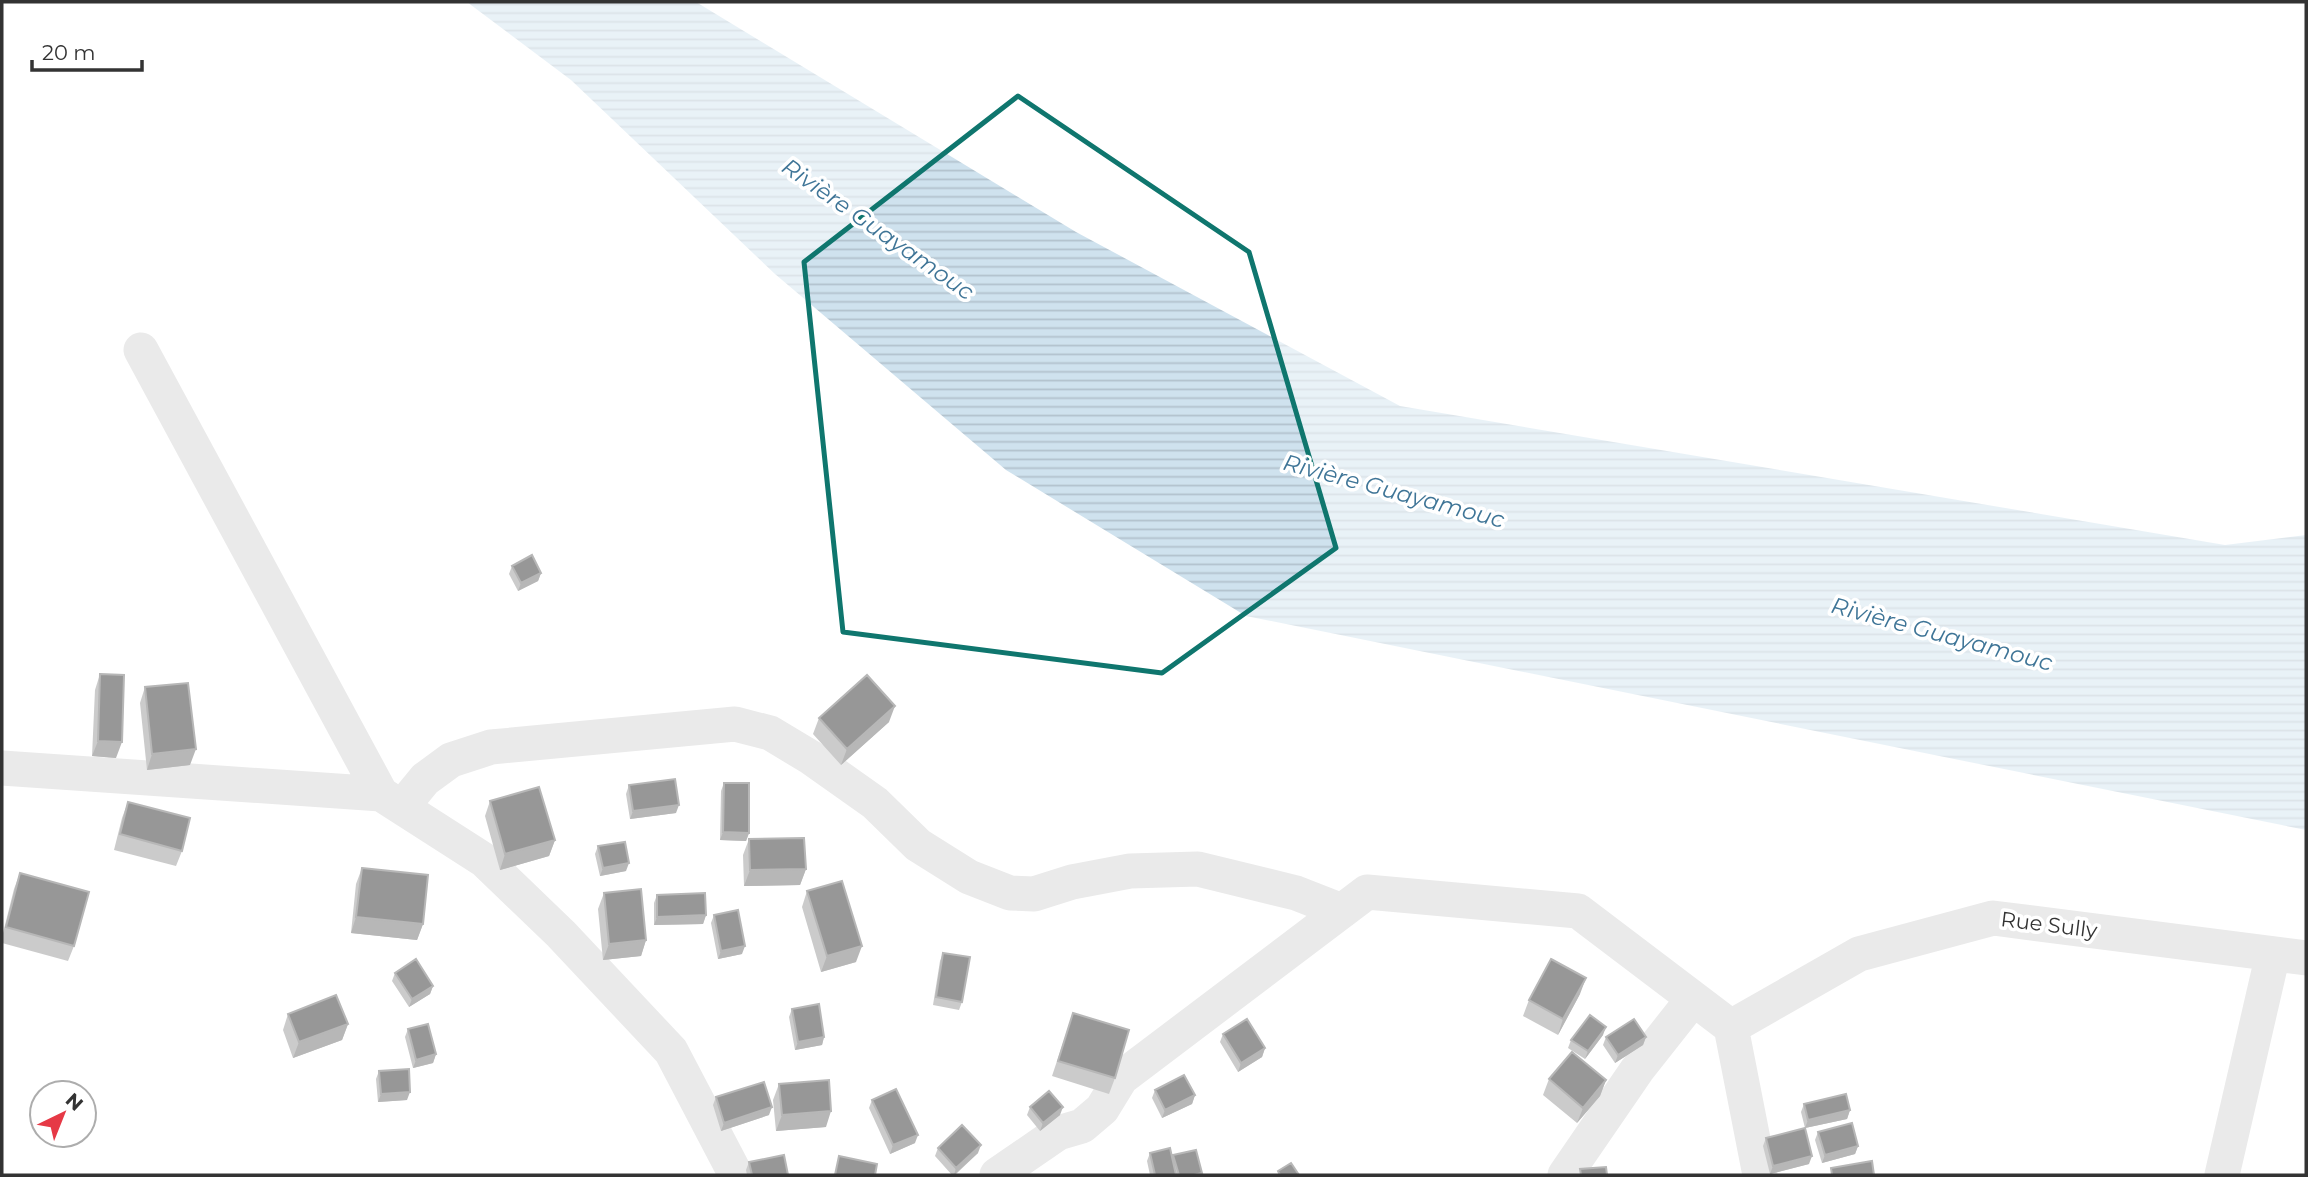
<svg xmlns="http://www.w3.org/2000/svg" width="2308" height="1177" font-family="Montserrat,sans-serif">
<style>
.water{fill:url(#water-rules)}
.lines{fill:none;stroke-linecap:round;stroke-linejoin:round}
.street{stroke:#d0d0d0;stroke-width:35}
.wall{fill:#8c8c8c}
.shaded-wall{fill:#5f5f5f}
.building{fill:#1a1a1a;stroke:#5f5f5f;stroke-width:2}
.marked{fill:none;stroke:#0f766e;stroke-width:5;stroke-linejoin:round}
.labels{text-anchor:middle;stroke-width:7;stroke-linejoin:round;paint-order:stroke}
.street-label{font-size:21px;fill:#333;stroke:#fff}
.water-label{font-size:23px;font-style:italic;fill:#3f7597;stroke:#fff}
</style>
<defs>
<pattern id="water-rules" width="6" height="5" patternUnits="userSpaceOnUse" patternTransform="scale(1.75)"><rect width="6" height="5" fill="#cfe2ee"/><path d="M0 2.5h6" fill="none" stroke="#b2c2cd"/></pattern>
</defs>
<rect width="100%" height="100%" fill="#fff"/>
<path class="water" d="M467 2H696L1076 232 1400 406 2225 545 2306 535V830L1246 616 1006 470 775 274 571 80Z"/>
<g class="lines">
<path class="street" d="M141 350 381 794
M2 768 381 794 484 860 561 934 671 1051 736 1175
M402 807 425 779 451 760 491 747 735 724 770 733 810 757 875 803 918 845 969 877 1010 893 1034 894 1072 882 1130 871 1198 869 1296 893 1342 911
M1731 1027 1859 954 1993 918 2306 958
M997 1175 1058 1133 1082 1126 1102 1109 1121 1078 1367 892 1578 911 1731 1027 1760 1175
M1565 1175 1637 1070 1693 999
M2222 1175 2273 954"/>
</g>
<path class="wall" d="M512 566 541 573 538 581 518 591 509 574Z
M100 674 116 758 92 756 95 690Z
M145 687 190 765 147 770 140 703Z
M819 718 889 722 841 765 813 734Z
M724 783 749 833 746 841 720 840 721 791Z
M629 785 676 813 630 819 626 794Z
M490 801 555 840 549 856 500 870 485 816Z
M128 802 182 851 176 866 114 850 122 818Z
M749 839 806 869 800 885 744 886 743 855Z
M598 846 626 871 600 876 595 854Z
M362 868 423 924 417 940 351 933 356 884Z
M20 873 74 946 68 961 2 943V937L14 889Z
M807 891 856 962 821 972 802 907Z
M604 893 646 940 641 956 603 960 598 909Z
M657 895 706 915 703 924 654 925V903Z
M714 915 742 954 718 959 711 923Z
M943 953 962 1002 959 1010 933 1005 940 961Z
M395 973 433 986 430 994 409 1007 392 981Z
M1580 994 1558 1035 1523 1016 1529 1000Z
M792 1009 824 1037 822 1045 795 1050 789 1017Z
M1073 1013 1115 1078 1109 1094 1052 1076Z
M288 1014 348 1024 342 1040 293 1058 283 1030Z
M408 1029 436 1054 433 1063 413 1068 405 1037Z
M1223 1034 1265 1048 1262 1057 1238 1072 1220 1042Z
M1603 1035 1585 1059 1568 1048 1571 1040Z
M1606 1037H1646L1643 1045 1615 1063 1603 1045Z
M379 1071 407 1100 378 1102 376 1079Z
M1549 1079 1606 1080 1600 1096 1577 1123 1543 1095Z
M779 1084 826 1127 776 1131 773 1100Z
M1155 1090 1195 1095 1192 1104 1162 1118 1152 1098Z
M716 1097 769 1115 721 1131 713 1105Z
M872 1100 915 1143 890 1154 869 1108Z
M1804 1104 1850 1110 1847 1119 1805 1128 1809 1164 1770 1174 1763 1146 1766 1138 1805 1128 1801 1112Z
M1030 1107 1060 1115 1040 1131 1027 1115Z
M1818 1132 1858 1146 1855 1154 1822 1163 1815 1140Z
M938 1148 978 1153 955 1175H952L935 1156Z
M1150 1153 1172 1158 1173 1155 1202 1173 1201 1175H1150L1147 1161Z
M749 1162 788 1175H747L746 1170Z"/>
<path class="shaded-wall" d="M541 573 538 581 518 591 521 583Z
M895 706 889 722 841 765 847 749Z
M98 741 122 742 116 758 92 756Z
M196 749 190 765 147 770 152 754Z
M679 805 676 813 630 819 633 811Z
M723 832 749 833 746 841 720 840Z
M555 840 549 856 500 870 505 854Z
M629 863 626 871 600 876 603 868Z
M806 869 800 885 744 886 750 870Z
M706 915 703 924 654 925 657 917Z
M356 917 423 924 417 940 351 933Z
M646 940 641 956 603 960 609 944Z
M745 946 742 954 718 959 721 951Z
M862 946 856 962 821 972 827 956Z
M1586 978 1580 994 1558 1035 1563 1019Z
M433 986 430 994 409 1007 412 999Z
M348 1024 342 1040 293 1058 299 1042Z
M1606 1027 1603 1035 1585 1059 1588 1051Z
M824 1037 822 1045 795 1050 798 1042Z
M1646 1037 1643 1045 1615 1063 1618 1055Z
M1265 1048 1262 1057 1238 1072 1241 1063Z
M436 1054 433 1063 413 1068 416 1060Z
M1606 1080 1600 1096 1577 1123 1583 1108Z
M410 1092 407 1100 378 1102 381 1094Z
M1195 1095 1192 1104 1162 1118 1165 1110Z
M772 1107 769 1115 721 1131 724 1123Z
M1063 1107 1060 1115 1040 1131 1043 1123Z
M1850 1110 1847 1119 1805 1128 1808 1120Z
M831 1111 826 1127 776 1131 782 1115Z
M918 1135 915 1143 890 1154 893 1145Z
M981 1145 978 1153 954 1175 956 1168Z
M1858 1146 1855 1154 1822 1163 1825 1155Z
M1812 1156 1809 1164 1770 1174 1773 1166Z"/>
<path class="building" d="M532 555 541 573 521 583 512 566Z
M100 674 124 675 122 742 98 741Z
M867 675 895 706 847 749 819 718Z
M188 683 196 749 152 754 145 687Z
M675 779 679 805 633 811 629 785Z
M724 783H749V833L723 832Z
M539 787 555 840 505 854 490 801Z
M128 802 190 818 182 851 120 834Z
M804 838 806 869 750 870 749 839Z
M625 842 629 863 603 868 598 846Z
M362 868 428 875 423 924 356 917Z
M20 873 89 892 74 946 6 927Z
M842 881 862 946 827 956 807 891Z
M641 889 646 940 609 944 604 893Z
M705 893 706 915 657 917V895Z
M738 910 745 946 721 951 714 915Z
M943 953 970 957 962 1002 936 997Z
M416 959 433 986 412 999 395 973Z
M1551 959 1586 978 1563 1019 1529 1000Z
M336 995 348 1024 299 1042 288 1014Z
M819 1004 824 1037 798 1042 792 1009Z
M1073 1013 1129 1030 1115 1078 1058 1061Z
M1590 1015 1606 1027 1588 1051 1571 1040Z
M1247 1019 1265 1048 1241 1063 1223 1034Z
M1634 1019 1646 1037 1618 1055 1606 1037Z
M428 1024 436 1054 416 1060 408 1029Z
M1572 1052 1606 1080 1583 1108 1549 1079Z
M409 1069 410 1092 381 1094 379 1071Z
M1184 1075 1195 1095 1165 1110 1155 1090Z
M829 1080 831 1111 782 1115 779 1084Z
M764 1082 772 1107 724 1123 716 1097Z
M896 1089 918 1135 893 1145 872 1100Z
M1049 1091 1063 1107 1043 1123 1030 1107Z
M1846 1094 1850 1110 1808 1120 1804 1104Z
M1852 1123 1858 1146 1825 1155 1818 1132Z
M962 1125 981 1145 956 1168 938 1148Z
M1805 1128 1812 1156 1773 1166 1766 1138Z
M1170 1148 1176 1175H1155L1150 1153Z
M1196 1150 1202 1173 1194 1175H1179L1173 1155Z
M784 1155 788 1175H752L749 1162Z
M839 1156 877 1164 875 1175H835Z
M1872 1161 1874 1175H1832L1831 1168Z
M1291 1163 1299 1175H1280L1278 1171Z
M1606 1167 1607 1175H1581L1580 1169Z"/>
<path d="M0 0H2308V1177H0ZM1018 96 1249 252 1336 548 1162 673 843 632 804 262Z" fill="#fff" fill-opacity=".55" fill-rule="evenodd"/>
<path class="marked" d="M1018 96 1249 252 1336 548 1162 673 843 632 804 262Z"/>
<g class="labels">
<g class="street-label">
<text transform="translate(2049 925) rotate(7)" y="7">Rue Sully</text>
</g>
<g class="water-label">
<text transform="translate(878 229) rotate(35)" y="8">Rivière Guayamouc</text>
<text transform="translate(1394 491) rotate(15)" y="8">Rivière Guayamouc</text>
<text transform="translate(1942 634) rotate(15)" y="8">Rivière Guayamouc</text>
</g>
</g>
<rect width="2308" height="1177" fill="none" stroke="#333333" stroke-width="7"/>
<g transform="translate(63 1114) rotate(43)"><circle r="33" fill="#ffffff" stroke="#adadad" stroke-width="2"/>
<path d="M0-5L12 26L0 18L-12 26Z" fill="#e63946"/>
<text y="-10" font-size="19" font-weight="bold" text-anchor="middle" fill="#333333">N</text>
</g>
<path d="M32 60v10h110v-10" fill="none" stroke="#333333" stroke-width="3.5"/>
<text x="42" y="60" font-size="21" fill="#333333" stroke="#ffffff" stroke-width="5" paint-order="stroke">20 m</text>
</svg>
